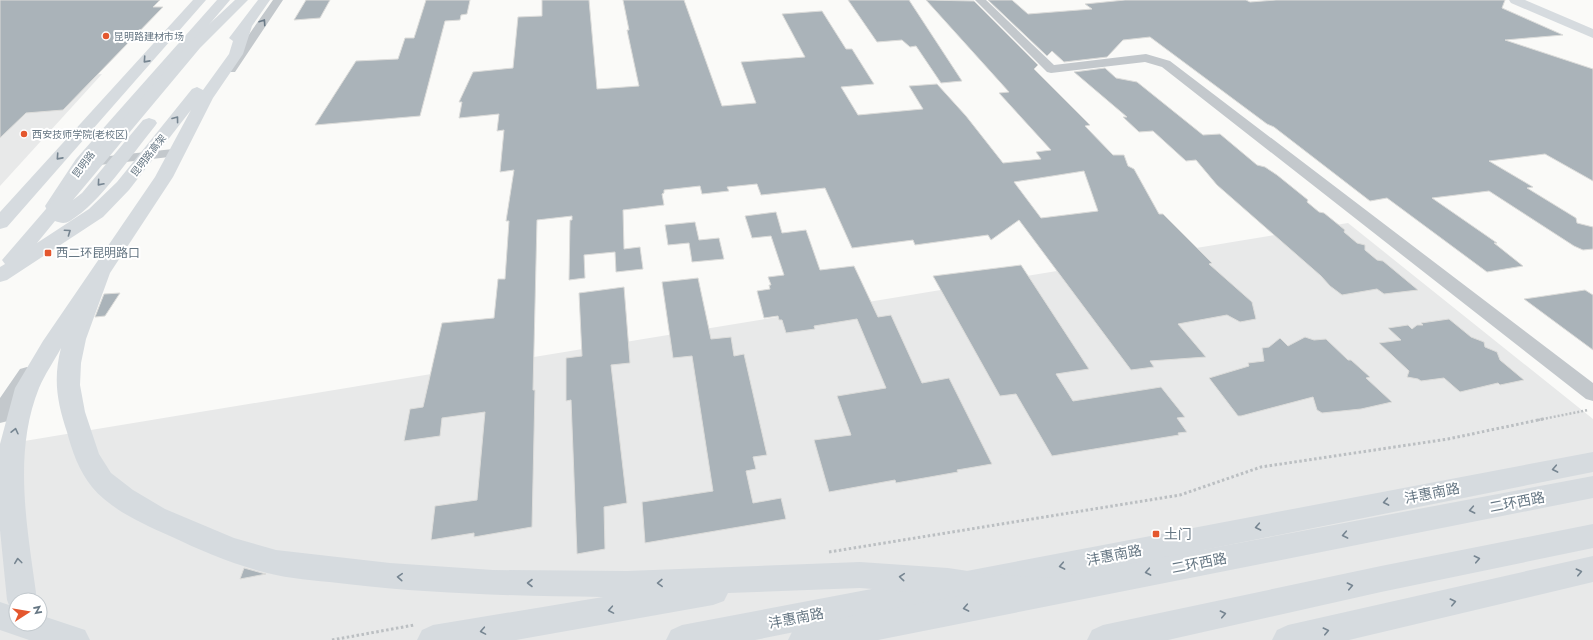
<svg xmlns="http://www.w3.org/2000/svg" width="1593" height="640" font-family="Jost,'Noto Sans SC',sans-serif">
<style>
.built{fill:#e8e9e9;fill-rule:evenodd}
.building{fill:#aab3b9;stroke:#dcdcda;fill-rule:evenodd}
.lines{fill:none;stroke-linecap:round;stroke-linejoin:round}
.path-far1{stroke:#bbbfc2;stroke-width:2.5;stroke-dasharray:2 2;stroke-linecap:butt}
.path{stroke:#bbbfc2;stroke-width:3;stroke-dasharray:2.5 2.5;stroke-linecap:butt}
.minor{fill:#c3c8cc;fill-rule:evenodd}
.secondary{fill:#d6dbdf;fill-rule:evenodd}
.primary{fill:#d6dbdf;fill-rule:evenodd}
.trunk{fill:#d6dbdf;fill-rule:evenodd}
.oneway{stroke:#6a7a87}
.oneway2{stroke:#768591}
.poi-dot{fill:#e4572e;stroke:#fff;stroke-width:1.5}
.labels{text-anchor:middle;stroke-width:4;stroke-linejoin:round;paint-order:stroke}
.far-poi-label{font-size:10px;fill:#657683;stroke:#fff;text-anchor:start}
.far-street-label{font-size:10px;fill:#657683;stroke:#fff}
.poi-label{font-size:12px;fill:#657683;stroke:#fff;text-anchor:start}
.near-street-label{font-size:14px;fill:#657683;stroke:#fff}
.near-poi-label{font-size:14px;fill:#657683;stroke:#fff;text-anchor:start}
</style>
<rect width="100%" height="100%" fill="#fafaf8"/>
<path class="built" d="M102 74 0 186V82Z
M1348 223 1593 419V640H0V445ZM16 600H40V624H16Z"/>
<path class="building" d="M0 0H160L153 7H163L63 110 26 113 0 138Z
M306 0H330L320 18 294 20Z
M426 0H470L467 14 461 15 460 20 445 21 420 116 315 125 356 61 398 59 405 38H414Z
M542 0H589L597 89 639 86 627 30H629L623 0H684L722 106 756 103 741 62 805 57 782 14 822 11 846 49H852L874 84 841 87 858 115 923 109 909 86 937 84 966 116 1003 163 1041 159 1036 152 1051 150 999 93 1009 92 926 0 974 1 1038 65 1034 69 1090 125 1085 126 1113 155H1124L1128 166 1134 169 1159 214H1163L1212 263 1209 264 1252 302 1256 319 1240 322 1227 315 1178 324 1206 357 1150 361 1154 367 1131 370 1019 220 991 240 988 235 915 245 913 240 852 248 825 188 761 195 757 184 727 187 729 191 702 194 700 186 664 190V193L662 194 664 205 623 210 624 249 640 247 643 269 616 272 615 252 584 255 585 278 569 280 570 220H572V216L537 220 533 390H535L532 527 474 537V533L431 540 435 506 477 500 485 412 442 418 440 436 404 441 410 409 423 407 442 323 494 318 498 279H505L509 221H506L514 170 500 172 504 130 497 131 499 114 459 118 462 102H459L473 72 513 68 518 17 542 16ZM1084 171 1098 211 1041 218 1014 182Z
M848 0H909L962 81 941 83 916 46 910 47 902 40 877 42Z
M988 0H1012L1028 14 1092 9 1085 4 1125 0H1246L1250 2 1276 0H1505L1502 8 1563 35 1505 40 1593 69V181L1545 154 1489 161 1533 187 1527 188 1576 218 1577 223 1593 227V249L1583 250 1574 246 1489 191 1432 198 1497 243H1494L1523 266 1487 272 1387 198 1370 201 1274 127 1267 124 1150 37 1123 40 1107 57 1064 62 1052 51 1047 56Z
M1105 68 1116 78 1137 82 1203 135 1220 134 1257 165 1265 167 1277 175 1308 200 1307 202 1319 212 1324 213 1345 230 1344 232 1357 243 1365 245V250L1377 260 1383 261 1418 290 1384 294 1377 289 1342 295 1330 286 1321 276 1217 185 1196 160 1186 161 1153 131 1139 132 1123 117H1127L1074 72Z
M776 212 782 233 806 230 820 270 854 266 878 317 891 315 922 383 949 378 992 464 957 470 958 472 896 483 895 480 829 492 814 440 851 435 837 396 886 388 857 319 814 326 815 329 786 333 782 320H779L778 316 764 318 757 291 770 289 769 285H771L768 277 784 275 771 236 752 238 745 216Z
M695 222 699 240 719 238 724 259 692 262 689 243 668 245 665 225Z
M1021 265 1089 369 1056 374 1073 401 1161 387 1185 417 1177 418 1187 432 1178 433 1179 435 1052 456 1016 394 1000 396 933 276Z
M698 278 711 339 731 337 734 356 744 354 767 455 753 457 756 469 746 471 753 503 781 498 786 519 645 543 642 502 713 491 692 356 673 358 662 282Z
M624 287 630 363 611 365 627 503 604 507 605 549 577 554 571 400 566 401V358L582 356 579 293Z
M1585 290 1593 295V350L1524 299Z
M120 293 105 316 95 317 104 294Z
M1449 319 1471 337 1484 342 1485 347 1497 352 1500 360 1524 380 1500 385 1498 383 1460 392 1444 378 1421 381 1418 379 1407 377 1409 371 1379 343 1401 340 1388 328 1408 325 1412 329 1417 325H1423L1421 323Z
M1305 337 1314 340 1326 339 1348 360H1351L1370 377 1366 378 1392 402 1361 409 1322 413 1317 410 1313 397 1241 416H1238L1209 378 1249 366 1248 363 1264 361 1262 348 1269 347 1280 338 1288 346Z
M244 568 262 573 266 574 240 579Z"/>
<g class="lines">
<path class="path-far1" d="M1538 420 1588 410"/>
<path class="path" d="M829 552 1180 495 1261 467 1448 439 1543 419
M332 640 414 625"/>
<path class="minor" d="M273 0H283L235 72H227L225 69Z
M975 0H986L1054 65 1146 54 1170 61 1593 383V401L1586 399 1162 67 1145 62 1051 73 1047 72Z
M173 149 178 150 180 153 178 156 82 167 77 166 75 163 77 160 82 159Z
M27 367 34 369 37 374 8 421 0 423V398L20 369Z"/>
<path class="secondary" d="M1509 0H1525L1593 29V38L1511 3Z
M1593 452V472L755 640H666L671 630 682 625Z
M1593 556V582L1349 640H1272L1277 630 1288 625Z"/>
<path class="primary" d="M193 0H206L7 227 0 229V212Z
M217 0H230L89 166 61 210 54 212 47 210 45 206 76 159Z"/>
<path class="trunk" d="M235 0H248L200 48 73 200 82 193 143 120 149 118 155 120 157 123 155 126C131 155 101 202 70 221 65 224 60 223 55 221L37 243 89 209 117 182 192 89 197 87 203 90 229 54 233 41 229 38 258 0H270L252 26 243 54 213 98 173 177 110 273 86 339 81 363 80 385 85 412 99 454 111 473 133 490 165 509 234 538 276 550 390 563 493 570 627 571 860 562 948 568 988 574 1053 578 1593 476V498L878 640H788L793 630 804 625 960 596 860 588 728 593 724 601 713 605 516 640H417L422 630 433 625 603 597C517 596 433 594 347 584 324 581 299 580 276 575 239 567 204 552 170 536 143 524 111 510 92 487 79 471 72 451 67 432 57 402 53 379 61 348 54 361 45 374 39 388 12 455 28 531 37 600H16V624H40V615L85 630 90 640H29L0 630V602L9 605 7 600 0 530V444L15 388 43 341 155 177 191 110 129 190 103 217 7 280 0 282V267L5 264 2 260 190 42Z
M1593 524V548L1381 592 1168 640H1087L1092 630 1103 625 1381 566Z"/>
</g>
<defs><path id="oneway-chevron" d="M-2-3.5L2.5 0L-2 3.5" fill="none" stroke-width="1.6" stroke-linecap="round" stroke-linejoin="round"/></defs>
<use class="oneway" href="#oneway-chevron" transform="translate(263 22) rotate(-56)"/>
<g class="oneway2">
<use href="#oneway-chevron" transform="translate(146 60) rotate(132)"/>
<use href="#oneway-chevron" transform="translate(176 119) rotate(-53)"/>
<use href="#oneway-chevron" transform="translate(59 157) rotate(132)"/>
<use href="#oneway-chevron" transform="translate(100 183) rotate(131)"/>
<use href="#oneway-chevron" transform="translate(68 232) rotate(-35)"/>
<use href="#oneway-chevron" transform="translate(15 431) rotate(-77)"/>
<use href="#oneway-chevron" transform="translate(1555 469) rotate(169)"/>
<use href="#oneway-chevron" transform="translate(1386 502) rotate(169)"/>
<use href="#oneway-chevron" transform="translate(1472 510) rotate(169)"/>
<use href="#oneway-chevron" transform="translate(1258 527) rotate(169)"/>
<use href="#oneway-chevron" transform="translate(1345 535) rotate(169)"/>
<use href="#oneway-chevron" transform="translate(1477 559) rotate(-12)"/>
<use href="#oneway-chevron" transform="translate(18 561) rotate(-97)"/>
<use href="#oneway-chevron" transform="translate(1062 566) rotate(169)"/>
<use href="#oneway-chevron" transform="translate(1148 572) rotate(169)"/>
<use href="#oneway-chevron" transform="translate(1579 572) rotate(-13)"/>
<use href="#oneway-chevron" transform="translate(400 577) rotate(-176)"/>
<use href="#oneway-chevron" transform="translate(902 577) rotate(-175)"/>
<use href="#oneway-chevron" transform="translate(530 583) rotate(-180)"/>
<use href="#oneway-chevron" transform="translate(660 583) rotate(178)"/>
<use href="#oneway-chevron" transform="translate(1350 586) rotate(-12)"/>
<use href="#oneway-chevron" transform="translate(1453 602) rotate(-13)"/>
<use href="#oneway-chevron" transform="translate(966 608) rotate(169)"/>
<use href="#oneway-chevron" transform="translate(611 610) rotate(170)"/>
<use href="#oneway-chevron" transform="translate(1223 614) rotate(-12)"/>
<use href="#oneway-chevron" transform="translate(483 631) rotate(170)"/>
<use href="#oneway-chevron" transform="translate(1326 631) rotate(-13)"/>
</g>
<g class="poi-dot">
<circle cx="106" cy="36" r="4"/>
<circle cx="24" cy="134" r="4"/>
<rect x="44" y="249" width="8" height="8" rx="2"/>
<rect x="1152" y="530" width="8" height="8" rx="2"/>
</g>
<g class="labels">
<g class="far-poi-label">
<text x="114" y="40">昆明路建材市场</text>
<text x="32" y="138">西安技师学院(老校区)</text>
</g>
<g class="far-street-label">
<text transform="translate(148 155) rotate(-52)" y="4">昆明路高架</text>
<text transform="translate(83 164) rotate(-53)" y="4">昆明路</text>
</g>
<g class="poi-label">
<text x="56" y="257">西二环昆明路口</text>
</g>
<g class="near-street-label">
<text transform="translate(1432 493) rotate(-11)" y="5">沣惠南路</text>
<text transform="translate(1517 502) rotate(-11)" y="5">二环西路</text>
<text transform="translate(1114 555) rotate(-11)" y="5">沣惠南路</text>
<text transform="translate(1199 563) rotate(-11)" y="5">二环西路</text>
<text transform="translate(796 618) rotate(-11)" y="5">沣惠南路</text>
</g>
<g class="near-poi-label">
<text x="1164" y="539">土门</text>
</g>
</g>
<g transform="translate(28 612) rotate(78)"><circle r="19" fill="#ffffff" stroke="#c1c8cd"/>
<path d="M0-3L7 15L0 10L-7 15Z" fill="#e4572e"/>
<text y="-6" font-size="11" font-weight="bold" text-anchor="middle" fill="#657683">N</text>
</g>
</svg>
